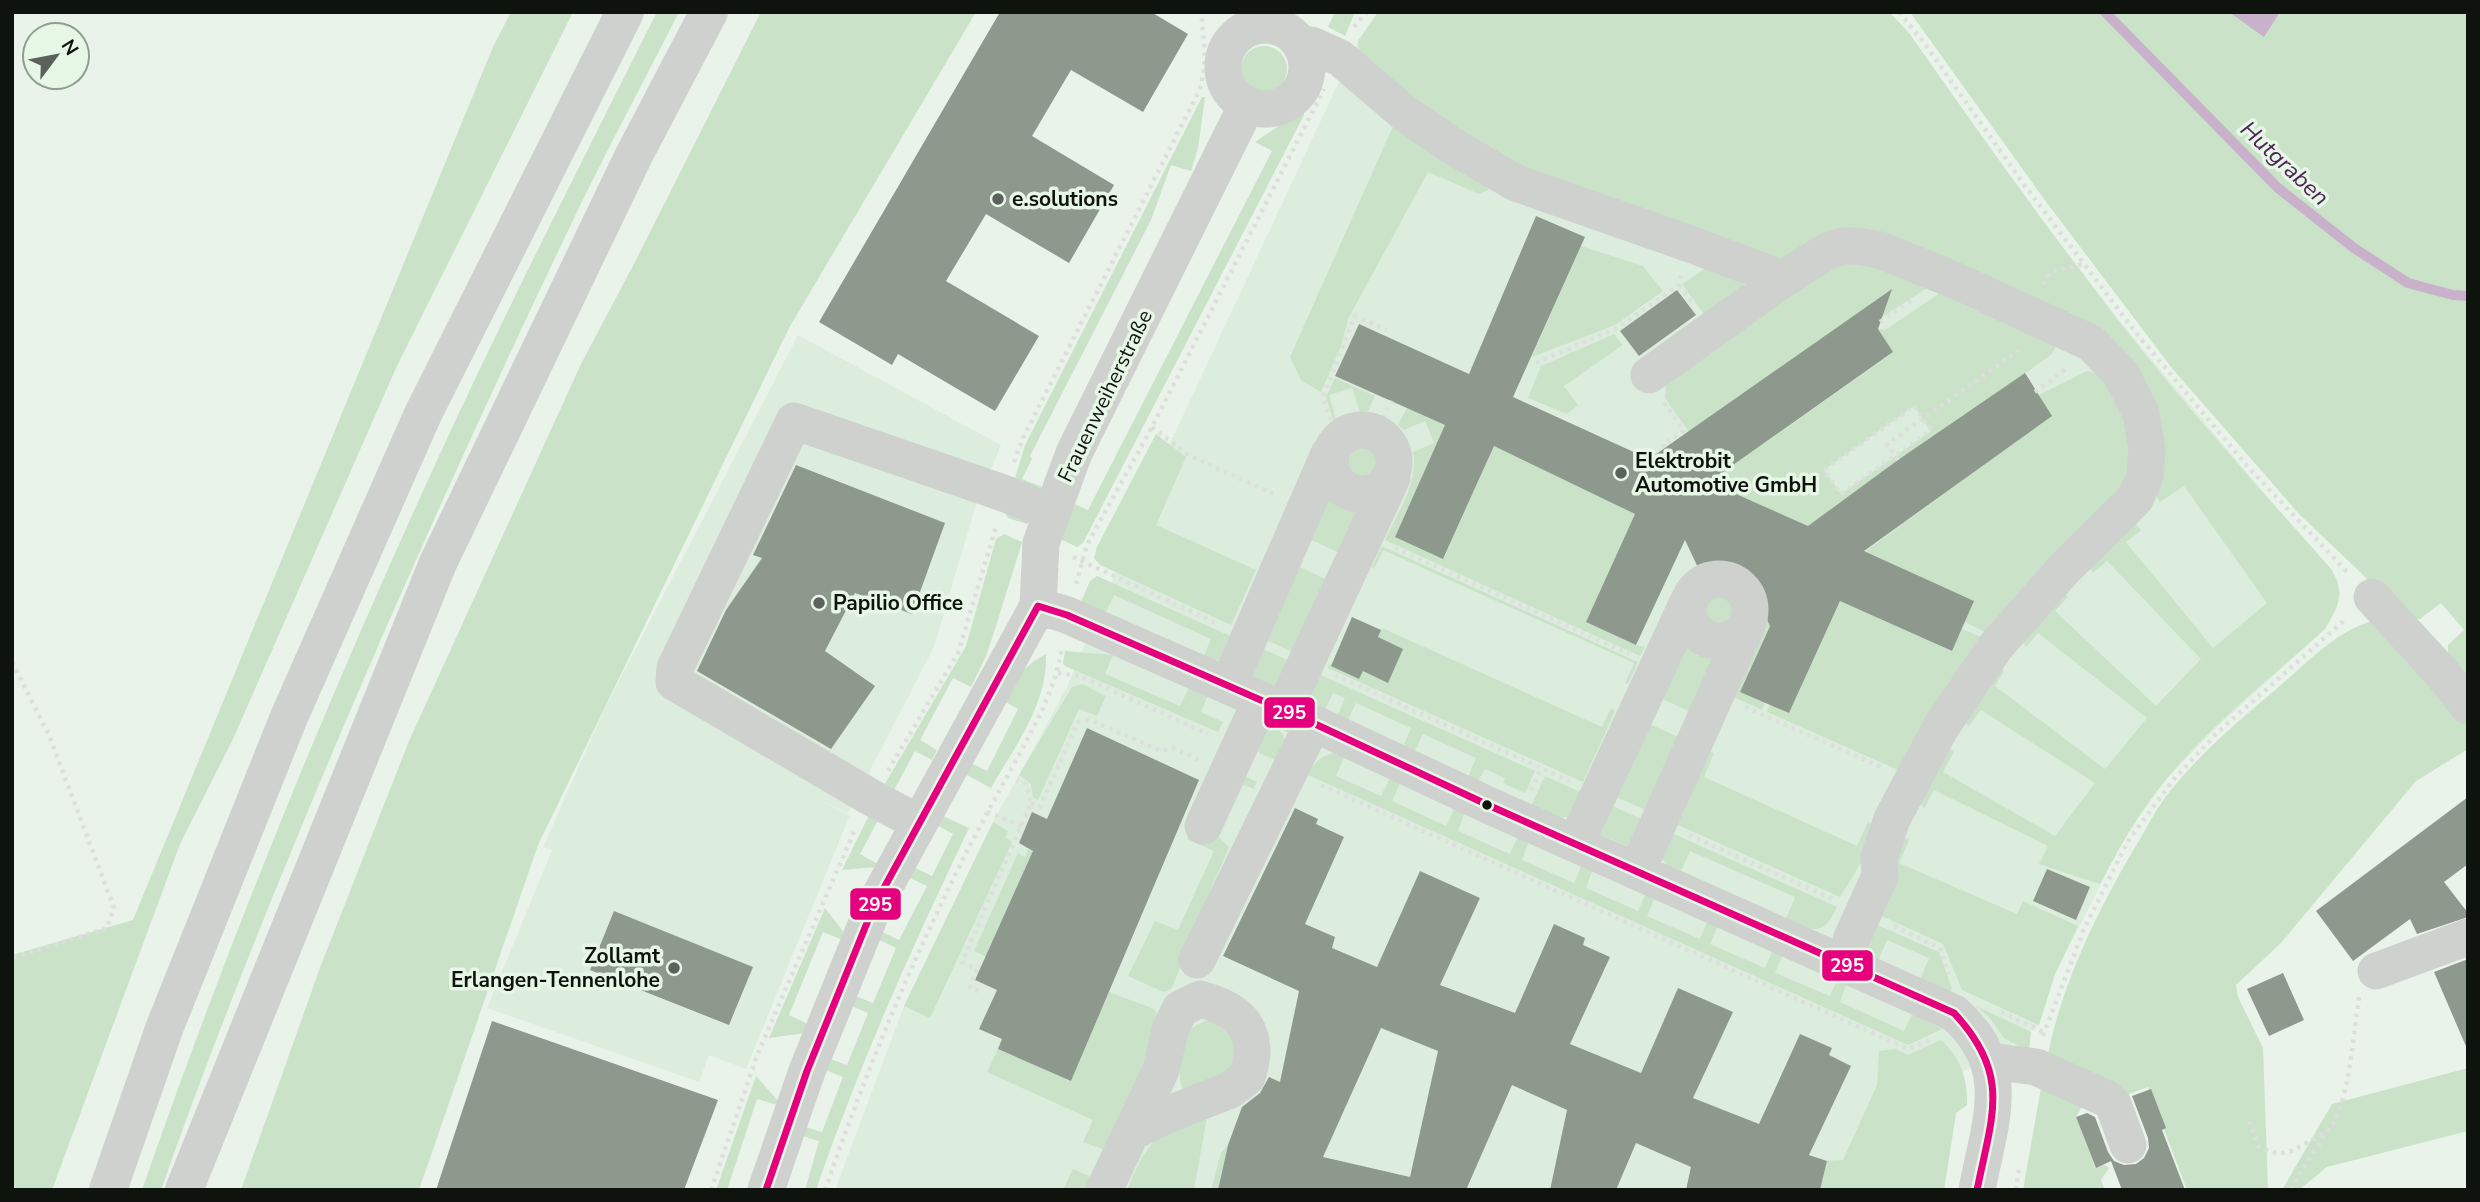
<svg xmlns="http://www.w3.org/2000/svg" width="2480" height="1202" font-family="'Nunito Sans',sans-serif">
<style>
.built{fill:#ddeddd}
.green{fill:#c9e2c8;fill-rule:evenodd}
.water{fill:#c9b1cc}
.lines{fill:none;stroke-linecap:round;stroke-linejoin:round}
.stream{stroke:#c9b1cc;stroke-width:10}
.building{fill:#8e998e;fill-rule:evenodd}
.path{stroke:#dcdfdc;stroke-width:4.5;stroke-dasharray:3.5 5;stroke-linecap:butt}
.minor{stroke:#ced1ce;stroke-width:37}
.highway{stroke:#ced1ce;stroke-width:38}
.bus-1-casing{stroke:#e6f7e6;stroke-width:12}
.bus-1{stroke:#e5007d;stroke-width:7}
.poi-dot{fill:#5b615b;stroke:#e6f7e6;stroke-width:2.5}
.bus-dot{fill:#0e130e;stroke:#e6f7e6;stroke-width:2.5}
.labels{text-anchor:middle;stroke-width:7;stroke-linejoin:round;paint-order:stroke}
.poi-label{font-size:21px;font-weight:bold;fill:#0e130e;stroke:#e6f7e6;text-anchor:start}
.street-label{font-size:21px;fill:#0e130e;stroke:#e6f7e6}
.water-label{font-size:23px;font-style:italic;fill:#4f2155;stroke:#e6f7e6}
.line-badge{stroke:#e6f7e6;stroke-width:2.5}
.badge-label{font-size:19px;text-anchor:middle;font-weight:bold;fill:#fff}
</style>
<rect width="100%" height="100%" fill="#eaf3ea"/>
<path class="built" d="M1378 12H1889L1909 33 2010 178 2123 325 2271 501 2331 569 2338 581 2340 594 2336 610 2325 629 2215 729 2169 776 2127 833 2055 974 2039 1025 1990 1061 1963 1071 1967 1105 1956 1113 1944 1190H835L904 1006 993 822 1066 689 1172 439 1358 41Z
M798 335 1001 445 975 508 934 647 848 813 811 797 850 815 746 1069 709 1055 699 1082 487 1008 552 850 543 847 604 710Z"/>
<path class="green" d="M511 12H573L396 368 233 739 180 844 52 1190H12V955L133 920 493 47Z
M657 12H679C645 79 609 146 576 214 492 389 412 565 336 744 274 891 214 1039 161 1190H142C232 931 336 678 451 430 517 289 587 151 657 12Z
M761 12H976L789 328 538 845 419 1190H241L321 965 409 741 581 364 637 258Z
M1335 12H1355L1345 36 1328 27Z
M1378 12H1889L1909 33C1978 131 2047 229 2121 324 2187 408 2260 489 2331 569 2346 594 2338 606 2325 629 2273 676 2215 721 2169 776 2141 809 2120 846 2100 884L2039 864 2048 846 1934 790 1924 809 1920 803 1948 748 1954 751 1943 772 2055 836 2095 783 1981 710 1969 726 1964 722 2000 669 2004 671 1995 686 2105 769 2147 718 2038 633 2026 647 2022 639 2065 594 2068 597 2055 611 2156 706 2201 659 2107 561 2093 573 2090 569 2136 524 2141 530 2126 542 2213 648 2267 603 2184 486 2160 502 2151 489 2134 375 1888 241 1774 260 1572 188 1480 149 1367 61 1359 50 1358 41Z
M1910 12H2468V687L2448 662V645L2464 630 2441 603 2420 619H2406L2358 570 2299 514 2171 367 2044 199Z
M1241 69a23 23 0 1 1 46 0a23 23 0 1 1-46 0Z
M1202 97H1205L1198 148 1191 171 1171 165 1151 220 1030 456 1032 459 1022 479 1042 487 1027 524 1008 518 1005 512 1025 445Z
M1304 109V115L1083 543 1077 547 1058 538 1070 502 1088 510 1272 151 1255 142Z
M1395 122 1489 185 1488 190 1479 194 1428 172 1348 319 1341 346 1321 392 1301 380 1290 357Z
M1581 246 1643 266 1663 291 1615 325 1532 357Z
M1858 258 1929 287 1882 317 1891 290 1689 432 1665 398 1666 383 1817 269Z
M1709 266 1742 281 1746 291 1707 318 1682 284Z
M1940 293 1962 305 2058 343 2051 355 1832 508 1814 529 1709 482 1893 353 1878 329 1885 330ZM1914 406 1931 431 1841 494 1824 470Z
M1614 334 1623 345 1564 386 1578 405 1567 414 1528 398 1541 366Z
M2087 371 2103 375 2133 424 2128 483 1989 634 1965 622 1973 601 1867 552 1866 551 2051 416 2039 395Z
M1335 378 1375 396 1368 411 1360 412 1352 388 1329 395 1336 419 1333 420 1326 397Z
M1407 408 1445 425 1395 537 1444 558 1494 446 1635 514 1586 622 1636 645 1645 647 1640 656 1385 540C1397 514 1419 482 1413 452L1434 443 1425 421 1404 430 1398 425Z
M1156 434 1186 457 1156 525 1256 570 1231 625 1100 565 1094 558 1097 547Z
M1342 462a20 20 0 1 1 40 0a20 20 0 1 1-40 0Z
M1329 490 1342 501 1365 507 1344 555 1307 538Z
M1004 534 1022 542 996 626 986 656 971 687 953 678 920 740 937 750 932 760 915 751 860 854 878 864 877 867 842 870 883 787 966 646 996 539Z
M1382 546 1638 662 1628 684 1625 683 1634 663 1383 550 1374 569 1372 567Z
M1295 565 1332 582 1299 655 1262 638Z
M1097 576 1237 639 1221 660 1212 661 1203 658 1211 639 1114 595 1105 614 1081 602 1090 581Z
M1790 579 1741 691 1765 702 1762 710 1734 697 1765 628 1767 612Z
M1697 611a20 20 0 1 1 40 0a20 20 0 1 1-40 0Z
M1840 601 1951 651 1962 629 1986 639 1898 770 1767 712 1770 704 1789 713Z
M2372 621 2468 717V749L2416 781 2281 943 2236 985 2238 997 2263 1048 2268 1190H2187L2148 1087 2121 1097 2046 1064C2060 987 2097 911 2137 844 2146 829 2154 813 2164 799 2197 755 2240 720 2282 684 2309 661 2337 631 2372 621Z
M1382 628 1602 727 1611 708 1615 711 1583 782 1328 668 1329 664 1359 679Z
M1687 640 1705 651 1721 653 1693 713 1656 696Z
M1258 647 1294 663 1282 693 1245 677Z
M1065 651 1113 655 1105 674 1180 706 1190 686 1208 695 1201 712 1223 722 1218 732 1065 666 1063 663Z
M1046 654C1048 704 1015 746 991 788L963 773 969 762 987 771 1018 709 1000 699C1014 680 1025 665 1046 654Z
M1316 673 1535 771 1525 793 1503 783 1505 778 1485 769 1478 781 1468 777 1476 758 1423 734 1414 752 1403 747 1411 728 1356 703 1347 722 1337 717 1345 698 1333 693 1324 712C1306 698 1309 694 1316 673Z
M1082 684 1106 696 1097 716 1079 709 1038 800 1033 798 1031 784 1019 775 1072 687Z
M1259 719C1285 730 1289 735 1280 762L1246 747Z
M1645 722 1683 739 1650 812 1612 795Z
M1710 752 1714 753 1704 777 1857 846 1868 822 1874 826 1867 853 1840 897 1678 825Z
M1334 753 1344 757 1336 776 1381 796 1390 778 1400 783 1392 801 1446 826 1455 807 1465 812 1458 831 1510 854 1518 836 1529 841 1522 860 1574 883 1582 864 1593 869 1586 888 1638 911 1646 893 1655 897 1647 916 1700 939 1708 920 1718 925 1710 944 1765 968 1773 949 1783 954 1775 973 1830 996 1838 978 1847 983 1840 1002 1904 1031 1913 1013 1942 1029 1908 1045 1308 775C1314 763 1320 756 1334 753Z
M1236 772 1257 782 1254 789 1243 785 1219 837 1229 847 1186 947V952L1172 988 1165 992 1161 991 1128 976 1155 921 1178 930 1214 851 1187 839 1192 827Z
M1545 776 1587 795 1570 817H1555L1531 806Z
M1608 804 1646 821 1633 849 1595 832Z
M941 815 969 828C912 947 859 1065 816 1190H805L819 1141 799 1135 802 1126 822 1132 843 1077 823 1069 827 1058 847 1065 868 1013 849 1005 853 995 873 1003 896 948 877 939 880 931 899 940 927 886 908 877 913 867 932 876 953 834 935 824Z
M993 822 1008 831 1005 837 1012 842 930 1018 904 1006Z
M1665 830 1837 907C1822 938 1813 931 1786 919L1795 897 1690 851 1681 871 1667 865 1661 858Z
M1910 838 1899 863 2017 914 2023 901 2078 926 2055 974 2039 1025 1962 990 1943 944 1873 912 1898 840Z
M1028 849 1038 854 990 959 974 951 1018 853 1025 857Z
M825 908 845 934 843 940 823 932 789 1015 808 1024 805 1033 769 1038Z
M1868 921 1939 952 1952 989 1950 992 1920 980 1929 958 1887 940 1878 961 1869 955Z
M1109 992 1154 1009 1158 1016 1142 1076 1105 1150 1083 1142 1093 1120 987 1072 998 1049 1071 1081Z
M1976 1006 2031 1032 2029 1052 2004 1038 1989 1017Z
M1205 1021H1216L1235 1037 1236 1072 1184 1091C1176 1078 1180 1048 1187 1034 1190 1028 1199 1024 1205 1021Z
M1941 1040C1960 1057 1968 1079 1967 1105L1956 1113 1944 1190H1820L1827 1161 1843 1160 1877 1085 1879 1051 1896 1049 1908 1055Z
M2468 1068V1131L2327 1167 2299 1190H2282L2332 1104Z
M756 1076 778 1101 777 1105 757 1099 727 1190H716Z
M2042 1082 2085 1101 2076 1117 2095 1167 2105 1165 2109 1168 2101 1180 2105 1190H2023Z
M1207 1117 1194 1190H1127C1150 1137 1153 1136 1207 1117Z
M1228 1145 1218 1190H1211L1221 1153Z
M1073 1169 1089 1176 1094 1182 1090 1190H1063Z"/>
<path class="water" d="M2229 12H2280L2264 37Z"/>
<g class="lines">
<path class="stream" d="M2105 12 2278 188 2354 248 2408 283 2453 295 2468 296"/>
</g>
<path class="building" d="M1000 12H1151L1188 34 1143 112 1071 70 1032 136 1114 185 1069 263 986 214 946 281 1039 336 995 411 898 354 892 365 819 322Z
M1536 216 1585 237 1513 397 1649 459 1892 289 1878 329 1893 352 1709 482 1808 526 1898 460 2025 373 2052 416 1864 551 1974 601 1952 651 1840 601 1789 713 1740 692 1770 626 1751 585 1740 576 1728 571 1712 570 1701 574 1685 540 1636 645 1586 622 1635 514 1494 446 1443 559 1395 537 1445 425 1335 376 1359 324 1469 374Z
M1677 290 1696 315 1639 356 1620 331Z
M796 465 945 523 912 614 855 593 825 651 875 686 831 749 697 671 726 610 762 558 753 555Z
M1352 617 1381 630 1378 637 1403 649 1388 683 1363 671 1359 679 1331 666Z
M1087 728 1199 780 1071 1081 998 1049 1002 1039 979 1029 997 990 975 980 1033 851 1019 843 1032 812 1047 819Z
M2468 797V864L2444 882 2468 913V917L2417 934 2410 919 2353 961 2316 911Z
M1295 808 1318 819 1316 824 1344 837 1305 924 1335 937 1332 948 1377 967 1420 871 1480 898 1440 985 1515 1013 1554 924 1585 938 1583 945 1610 957 1570 1044 1641 1073 1678 988 1733 1012 1693 1098 1759 1124 1800 1034 1832 1048 1829 1055 1851 1066 1809 1155 1827 1161 1820 1190H1686L1691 1167 1636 1143 1616 1190H1550L1567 1110 1512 1085 1466 1190H1218L1228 1145 1242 1107 1260 1093 1269 1077 1280 1082 1299 991 1223 956ZM1381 1028 1438 1051 1410 1177 1323 1157Z
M2047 869 2090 887 2076 920 2033 901Z
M614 911 753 967 729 1025 590 970Z
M2468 959V1051L2434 972Z
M2283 973 2304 1020 2269 1036 2247 989Z
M492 1021 718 1100 684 1190H436Z
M2151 1089 2166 1128 2162 1130 2185 1190H2122L2111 1161 2096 1168 2076 1117 2087 1113 2095 1117 2108 1152 2114 1161 2124 1165 2136 1164 2144 1158 2149 1148 2148 1138 2132 1096Z"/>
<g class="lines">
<path class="path" d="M1899 12 1925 44 2025 186 2137 334 2248 467 2349 574
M1354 27 1367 12
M2043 284 2051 272 2084 264
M1679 285 1693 304
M1880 322 1914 299
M1536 363 1617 328 1679 285 1681 275
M2035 392 2066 369
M1664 403 1684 431 1663 445 1670 456
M1914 406 1931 430 1841 494 1824 470Z
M1331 420 1323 397 1355 316 1387 330
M1340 422 1361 415 1383 419
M1152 427 1188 455 1276 495
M1375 433 1392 401
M1898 460 1887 444 2021 349
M1014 462 1023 438 1199 91C1208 66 1204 38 1201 12
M1395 548 1629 654
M1073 557 1218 624
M1731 581 1735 573
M1076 584 1087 545 1152 427 1324 89
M12 662 49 735 114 908 107 928 12 958
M1058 673 1080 676 1208 734
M1335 675 1570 781
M1745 707 1881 767
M888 771 958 653 997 524
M1321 785 1908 1049 1932 1039
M1531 790 1541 768
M1031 803 1040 807 1078 722 1090 720 1162 751 1173 748 1199 760
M987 812 1026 828
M1689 835 1835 900
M1894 926 1940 948 1949 974
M979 991 970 987 977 969 962 962 1031 803 1026 784 1017 780
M2001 1012 2043 1032
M2043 1036 2084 929 2128 841 2174 779 2218 732 2347 618
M2249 1121 2259 1147C2280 1156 2288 1155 2308 1142 2315 1138 2325 1134 2330 1128 2349 1105 2354 1028 2359 997
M711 1190 758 1053 856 827
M825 1190C864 1076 910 965 964 857 980 826 997 795 1014 764 1035 725 1055 691 1062 647
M2016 1190 2019 1168
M2292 1190 2298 1176 2328 1131"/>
<path class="minor" d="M1223 67a42 42 0 1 1 84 0a42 42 0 1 1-84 0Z
M1303 47 1311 45 1340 58 1402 111 1449 144 1516 183 1690 244 1783 279
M1649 375 1783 279 1829 250 1844 246H1857L1880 250 1947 277 2091 343 2121 374 2141 413 2147 449 2145 476 2135 499 2064 569 1996 646 1941 727 1892 819 1879 857 1880 876 1851 940 1850 948 1857 970
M1330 462a32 32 0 1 1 64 0a32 32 0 1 1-64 0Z
M1688 610a31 31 0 1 1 62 0a31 31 0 1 1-62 0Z
M2372 597 2441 672 2468 706
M1038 606 1067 615 1313 723 1488 805 1954 1013C2015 1067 1990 1120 1977 1190
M1228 686 1329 454
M1284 710 1392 478
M919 823 872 798 674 682 675 668 794 421 1006 494 1051 513
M1203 826 1261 700
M1576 843 1688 602
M1637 871 1747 625
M1197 960 1313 723
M2376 971 2468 937
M1990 1061 2036 1067 2105 1098 2113 1104 2128 1145
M766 1190 807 1071 873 908 1038 606 1041 543 1074 453 1247 105
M1104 1190 1161 1070 1170 1030 1180 1009 1200 999C1226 1006 1250 1017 1252 1049 1253 1058 1249 1069 1247 1077L1230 1090 1167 1115 1132 1132"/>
<path class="highway" d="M108 1190 164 1029 289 717 423 414 625 12
M184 1190 438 563 633 157 709 12"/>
<g class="bus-1-casing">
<path id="bus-1" d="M766 1190 807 1071 873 908 1038 606 1067 615 1313 723 1488 805 1954 1013C2012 1075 1992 1115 1977 1190"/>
</g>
<use href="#bus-1" class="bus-1"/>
</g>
<g class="poi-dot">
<circle cx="998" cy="199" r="7"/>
<circle cx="1621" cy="473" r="7"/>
<circle cx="819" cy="603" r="7"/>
<circle cx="674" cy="968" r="7"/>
</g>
<circle class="bus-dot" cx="1487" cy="805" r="6"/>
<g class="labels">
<g class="poi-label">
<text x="1012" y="206">e.solutions</text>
<text x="1635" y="468">Elektrobit<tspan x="1635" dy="24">Automotive GmbH</tspan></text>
<text x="833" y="610">Papilio Office</text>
<text x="660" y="963" text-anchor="end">Zollamt<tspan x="660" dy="24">Erlangen-Tennenlohe</tspan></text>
</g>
<g class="street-label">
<text transform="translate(1105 396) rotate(-64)" y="7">Frauenweiherstraße</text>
</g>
<g class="water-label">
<text transform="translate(2285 163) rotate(43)" y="8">Hutgraben</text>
</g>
</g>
<g class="line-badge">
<rect x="1263" y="696" width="53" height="33" rx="7" fill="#e5007d"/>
<rect x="849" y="887" width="53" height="34" rx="7" fill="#e5007d"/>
<rect x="1821" y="949" width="53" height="33" rx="7" fill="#e5007d"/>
</g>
<g class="badge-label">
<text x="1289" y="719">295</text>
<text x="875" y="911">295</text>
<text x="1847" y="972">295</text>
</g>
<rect width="2480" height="1202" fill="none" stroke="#0e130e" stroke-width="28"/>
<g transform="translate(56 56) rotate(58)"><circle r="33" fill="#e6f7e6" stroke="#909c90" stroke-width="2"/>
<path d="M0-5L12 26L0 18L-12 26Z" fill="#5b615b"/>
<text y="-10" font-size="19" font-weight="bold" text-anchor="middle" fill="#0e130e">N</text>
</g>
</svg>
